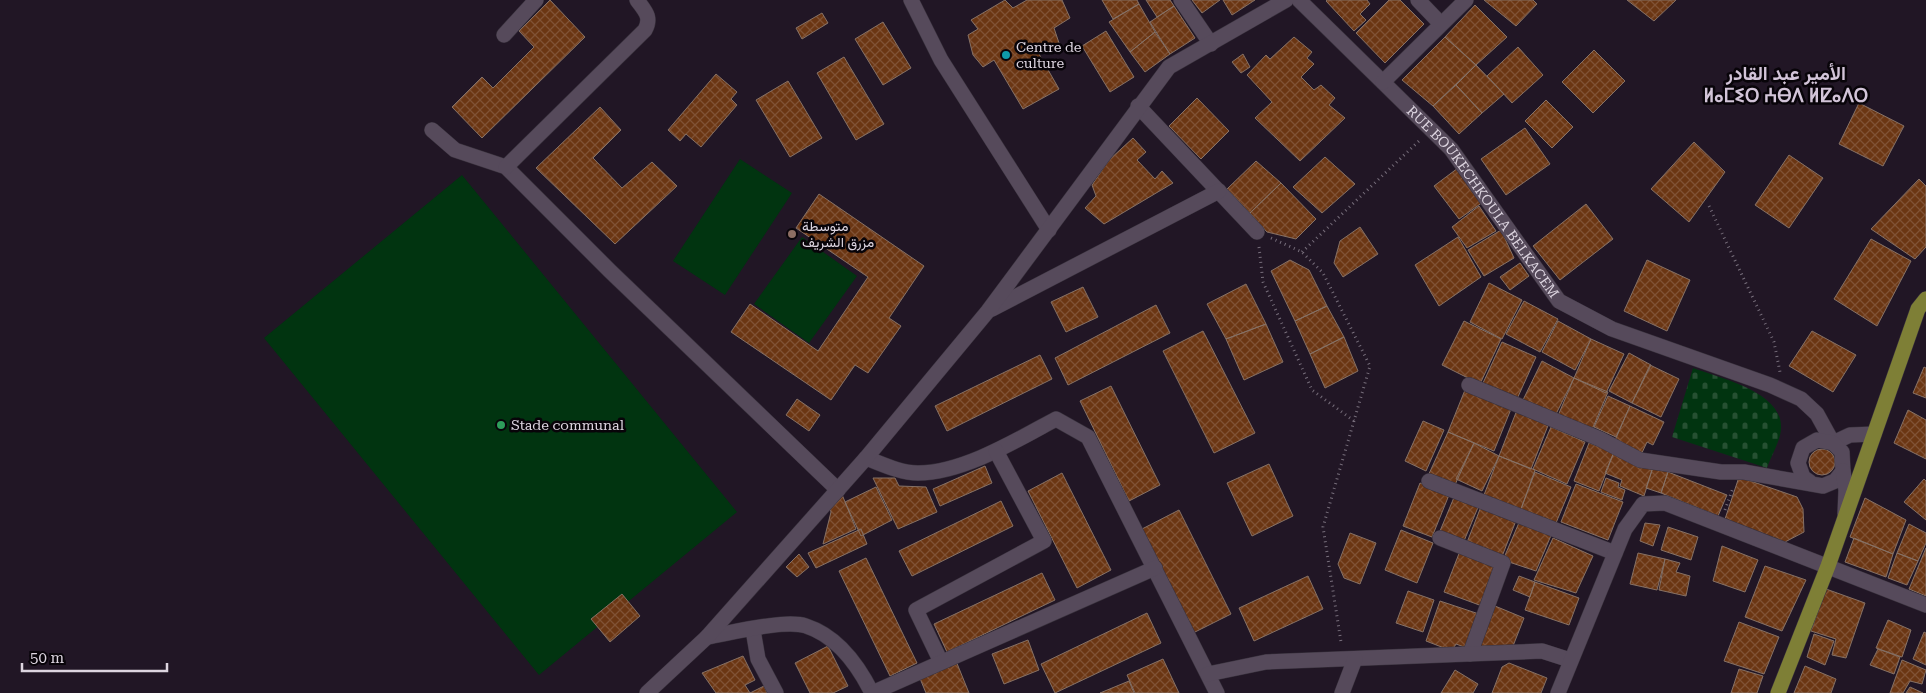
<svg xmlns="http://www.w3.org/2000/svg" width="1926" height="693" font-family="'Roboto Serif',Vazirmatn,'Noto Sans Tifinagh',serif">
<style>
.cemetery{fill:url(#cemetery-stones)}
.park{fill:#013410}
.building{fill:url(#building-cross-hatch);stroke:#867165}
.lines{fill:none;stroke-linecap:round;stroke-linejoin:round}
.minor-casing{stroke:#38313c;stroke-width:16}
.major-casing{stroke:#38313c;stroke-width:16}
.path{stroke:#776e7b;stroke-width:3;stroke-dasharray:1 4;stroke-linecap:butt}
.minor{stroke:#564a5b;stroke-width:15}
.major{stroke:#7e7f36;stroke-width:15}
.culture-dot{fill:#0f9aa8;stroke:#080409;stroke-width:2}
.education-dot{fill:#8d6e63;stroke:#080409;stroke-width:2}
.leisure-dot{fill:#2e9e5b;stroke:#080409;stroke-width:2}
.labels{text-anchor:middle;stroke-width:5;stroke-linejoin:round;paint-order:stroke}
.poi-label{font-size:14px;fill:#ddd5e0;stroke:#080409;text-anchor:start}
.street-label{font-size:14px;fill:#ddd5e0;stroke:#080409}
.district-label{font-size:19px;font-weight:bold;fill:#d2c4d8;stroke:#080409}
</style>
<defs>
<pattern id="cemetery-stones" width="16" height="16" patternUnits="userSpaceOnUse" patternTransform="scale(1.25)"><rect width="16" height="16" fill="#013410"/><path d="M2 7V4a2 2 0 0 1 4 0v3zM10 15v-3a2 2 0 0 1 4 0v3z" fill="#265032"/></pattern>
<pattern id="building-cross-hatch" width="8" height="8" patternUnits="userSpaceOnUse" patternTransform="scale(1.25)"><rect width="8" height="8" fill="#6b3613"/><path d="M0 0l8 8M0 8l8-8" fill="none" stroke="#805235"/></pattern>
</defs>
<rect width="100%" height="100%" fill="#211625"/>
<path class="cemetery" d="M1693 368C1720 378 1783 392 1781 428 1781 440 1771 456 1767 468L1672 437Z"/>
<path class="park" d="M740 159 792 193 725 295 673 261Z
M462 175 737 512 539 675 264 338Z
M802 237 857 276 809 343 754 304Z"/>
<path class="building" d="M550 0 585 37 482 138 452 107 482 77 493 88 534 47 519 31Z
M1005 0 1013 8 1027 0H1062L1070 18 1054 28 1059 43 1039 54 1059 89 1023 109 994 60 983 67 973 55 968 35 978 29 971 20Z
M1102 0H1137L1139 4 1113 19Z
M1146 0H1170L1174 6 1157 17Z
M1192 0H1220L1202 13Z
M1223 0H1255L1232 15Z
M1327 0H1367L1370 4 1360 14 1366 20 1354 31 1326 1Z
M1389 0H1400L1424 24 1385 63 1356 33Z
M1484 0H1533L1537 4 1516 26Z
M1627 0H1676L1654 21Z
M1139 4 1155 32 1130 52 1109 22Z
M1475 5 1507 37 1476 65 1445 37Z
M1174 6 1195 38 1170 54 1150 22Z
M822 13 828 23 802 39 796 28Z
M883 22 911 68 883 85 855 39Z
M1106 31 1134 77 1110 92 1082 46Z
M1155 32 1170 54 1145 72 1130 52Z
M1294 37 1312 52 1307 58 1314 64 1301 77 1314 90 1321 85 1335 98 1329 105 1345 118 1300 161 1255 118 1272 102 1247 75 1266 55 1270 59Z
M1445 37 1476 65 1433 106 1402 80Z
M1518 47 1543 75 1512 103 1487 76Z
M1594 50 1625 81 1593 113 1562 82Z
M1243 54 1250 67 1241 73 1232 62Z
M844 57 884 124 856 140 817 73Z
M1476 65 1504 94 1482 113 1456 85Z
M716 74 737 92 731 99 737 105 701 147 686 134 680 141 668 130Z
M788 81 822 138 790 157 756 100Z
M1456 85 1482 113 1459 134 1433 106Z
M1197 98 1229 131 1201 159 1169 126Z
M1546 100 1573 127 1552 148 1525 121Z
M1859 103 1904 126 1883 166 1839 144Z
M600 107 621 130 593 158 622 188 652 162 677 186 615 244 536 168Z
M1525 128 1550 164 1506 195 1481 159Z
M1133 138 1146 152 1137 160 1155 179 1162 171 1173 183 1104 224 1085 208 1096 196 1092 185 1109 160Z
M1694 142 1725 172 1689 222 1651 189Z
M1789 155 1823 178 1789 228 1755 205Z
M1325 157 1355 184 1322 213 1293 187Z
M1256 161 1281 183 1250 213 1227 189Z
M1458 168 1483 202 1459 219 1434 186Z
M1919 179 1926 186V247L1915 259 1871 229Z
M1281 183 1316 219 1296 239 1267 232 1250 213Z
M819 194 924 266 889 318 901 326 868 373 855 365 831 400 731 332 750 304 818 351 868 277 796 228Z
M1586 204 1613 239 1560 280 1533 246Z
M1479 206 1496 231 1467 248 1452 227Z
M1360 227 1378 254 1343 277 1334 263 1340 241Z
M1501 230 1514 258 1484 276 1468 250Z
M1458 237 1481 277 1439 306 1415 265Z
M1871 239 1911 261 1877 326 1834 299Z
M1290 260 1309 270 1327 306 1295 321 1271 271Z
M1647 260 1690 280 1667 331 1624 311Z
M1520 263 1529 276 1510 290 1500 277Z
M1489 283 1522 300 1502 339 1470 322Z
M1246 284 1266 324 1226 339 1207 304Z
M1083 287 1098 317 1066 332 1051 302Z
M1524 301 1558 319 1540 352 1506 334Z
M1156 305 1170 333 1068 385 1055 358Z
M1327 306 1344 337 1310 354 1295 321Z
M1464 321 1501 339 1480 384 1442 365Z
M1558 321 1591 339 1575 370 1542 352Z
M1266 324 1283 362 1244 380 1226 339Z
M1203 331 1255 433 1214 453 1163 351Z
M1812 331 1856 355 1833 392 1789 366Z
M1344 337 1358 371 1325 388 1310 354Z
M1591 339 1624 354 1606 393 1574 378Z
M1502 342 1536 357 1517 399 1483 383Z
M1629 353 1651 365 1632 403 1609 391Z
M1040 355 1052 379 947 431 935 406Z
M1542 361 1574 378 1555 416 1523 400Z
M1650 365 1679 379 1661 417 1632 403Z
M1924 367 1926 368V398L1913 393Z
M1574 378 1608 392 1591 432 1557 418Z
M1111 386 1160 485 1129 501 1080 401Z
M1465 390 1511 409 1494 451 1448 432Z
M1608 396 1630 406 1616 437 1594 427Z
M797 399 820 415 809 431 786 415Z
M1630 406 1664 422 1653 445 1647 442 1640 457 1613 445Z
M1517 410 1549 423 1531 469 1499 456Z
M1908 410 1926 420V459L1894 443Z
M1423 421 1444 430 1426 471 1405 461Z
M1551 427 1585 442 1567 484 1533 469Z
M1448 432 1474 443 1454 487 1428 476Z
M1474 443 1499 456 1482 491 1456 479Z
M1589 443 1614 452 1599 491 1574 481Z
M1809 462a13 13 0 1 1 26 0a13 13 0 1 1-26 0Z
M1614 452 1653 467 1644 496 1620 486 1622 480 1605 473Z
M1499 456 1535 470 1521 509 1484 495Z
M1269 464 1293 516 1252 536 1227 483Z
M985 466 992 483 940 506 933 489Z
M1653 467 1668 472 1661 493 1646 488Z
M1535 472 1571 487 1556 523 1521 509Z
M1668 472 1727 495 1718 516 1661 493Z
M1062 473 1111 570 1077 588 1028 491Z
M1739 477 1797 497 1803 509 1804 532 1783 543 1724 522Z
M873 478H895L899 486 926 487 937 512 898 529Z
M1606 478 1619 483 1618 487 1625 490 1622 500 1601 492Z
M1924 479 1926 481V520L1904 502Z
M1420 483 1449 495 1432 537 1403 526Z
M1576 484 1623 502 1608 540 1561 522Z
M876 487 892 520 861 536 845 502Z
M841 492 856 529 823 544 831 512 829 504Z
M1455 495 1479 505 1464 541 1440 531Z
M1865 498 1906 520 1893 554 1850 537Z
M1001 501 1013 526 912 576 899 551Z
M1482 504 1517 518 1501 559 1466 545Z
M1179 510 1231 614 1193 633 1142 529Z
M1521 518 1552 533 1536 571 1503 560Z
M1645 523 1660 525 1653 546 1640 541Z
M1909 524 1926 533V543L1918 561 1897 553Z
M1668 527 1698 537 1691 560 1661 550Z
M861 529 867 544 816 568 808 553Z
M1401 530 1433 543 1417 583 1385 570Z
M1350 533 1376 543 1360 584 1344 578 1338 564Z
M1553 538 1593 556 1576 593 1534 580Z
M1854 538 1893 554 1886 577 1845 562Z
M1722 546 1758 560 1745 592 1713 581Z
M1926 548V596L1909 589Z
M1460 551 1498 566 1482 606 1444 592Z
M1638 553 1665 559 1657 590 1630 584Z
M1897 553 1918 561 1907 585 1888 578Z
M799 554 809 567 797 577 786 567Z
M866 558 917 663 890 676 839 571Z
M1665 559 1680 563 1676 572 1690 576 1686 596 1659 590Z
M1765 566 1806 580 1782 631 1745 617Z
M1042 573 1055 600 947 652 934 624Z
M1308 576 1323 609 1254 641 1239 608Z
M1519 576 1535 582 1530 597 1513 590Z
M1535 582 1579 598 1569 625 1525 610Z
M1826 589 1865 603 1846 658 1832 655 1836 639 1811 631Z
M1408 591 1434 600 1423 632 1396 623Z
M622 594 640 616 610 642 591 619Z
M1440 601 1479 614 1467 648 1456 644 1452 651 1426 641Z
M1495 606 1524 618 1513 646H1479Z
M1147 613 1161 643 1055 693 1041 664Z
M1888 620 1911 630 1902 657 1876 648Z
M1739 622 1779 637 1764 674 1724 661Z
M1924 632 1926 633V665L1913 659Z
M1814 634 1834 641 1825 665 1807 657Z
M1028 640 1039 670 1004 684 992 654Z
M828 646 848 686 833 693H810L795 663Z
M1878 649 1900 657 1894 674 1870 665Z
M743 656 755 680 745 685 750 693H716L702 673Z
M1163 659 1179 693H1135L1127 675Z
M1902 660 1926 670 1922 684 1910 681 1903 693H1890Z
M956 661 969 693H926L919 676Z
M1509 663 1547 678 1541 693H1492L1502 667Z
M1805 666 1836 679 1831 693H1794Z
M1739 669 1763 676 1757 693H1731Z
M1455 670 1478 684 1473 693H1441Z
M1129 681 1134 693H1100Z
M764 686 767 693H750Z
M1910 687 1923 693H1906Z"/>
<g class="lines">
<g class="minor-casing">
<g id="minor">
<path d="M911 0 941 60 1049 230"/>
<path d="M1181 0 1211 44"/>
<path id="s1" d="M1299 0 1451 149 1559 301 1612 329 1770 385 1801 399 1817 414 1833 443 1850 435 1874 434"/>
<path d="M1418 0 1441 24"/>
<path d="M504 35 536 0"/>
<path d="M1383 82 1466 0"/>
<path d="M1138 106 1257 232"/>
<path d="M432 130 455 150 506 167 610 271 838 490"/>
<path d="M506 167 645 30C652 17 645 11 637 0"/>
<path d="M992 309 1219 191"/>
<path d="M1469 385 1600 439 1640 460 1721 472H1744L1823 486 1835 481 1843 471 1842 452 1833 443 1817 440 1803 448 1798 463 1803 477 1810 482"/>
<path d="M866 458C882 464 900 473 918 473 963 473 1017 440 1056 419L1088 437 1217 693"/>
<path d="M1843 471 1846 490 1845 514"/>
<path d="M1429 481 1615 553"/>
<path d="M1440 538 1503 563 1470 654"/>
<path d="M753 630 758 659 776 693"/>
<path d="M707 637C731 633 785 619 806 626 837 636 858 665 872 693"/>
<path d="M941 662 916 610 1044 541 996 451"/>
<path d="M1208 674 1266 662 1542 651 1570 660"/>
<path d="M647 693 707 637 866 458 988 311 1169 67 1286 0"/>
<path d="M872 693 1155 568"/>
<path d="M1342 693 1355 659"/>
<path d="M1558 693 1625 529 1643 504 1665 503 1926 605"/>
</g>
</g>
<g class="major-casing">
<path id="major" d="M1778 693 1828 566 1918 309 1926 299"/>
</g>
<path class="path" d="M1709 206 1774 342 1780 372
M1271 238 1302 252 1323 273 1370 366 1323 527 1341 642
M1259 247 1263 282 1312 390 1354 421
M1302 252 1420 140
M1725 510 1733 488"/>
<use href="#minor" class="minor"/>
<use href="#major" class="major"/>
</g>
<circle class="culture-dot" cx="1006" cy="55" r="5"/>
<circle class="education-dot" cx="792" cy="234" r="5"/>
<circle class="leisure-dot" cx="501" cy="425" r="5"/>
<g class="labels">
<g class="poi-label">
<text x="1016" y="52">Centre de<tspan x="1016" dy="16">culture</tspan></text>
<text x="802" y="231">متوسطة<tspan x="802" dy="16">مزرق الشريف</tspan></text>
<text x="511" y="430">Stade communal</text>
</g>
<g class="street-label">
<text dy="5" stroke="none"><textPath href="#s1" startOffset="274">RUE BOUKECHKOULA BELKACEM</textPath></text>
</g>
<g class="district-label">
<text x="1786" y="80">الأمير عبد القادر<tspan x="1786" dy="22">ⵍⴰⵎⵉⵔ ⵄⴱⴷ ⵍⵇⴰⴷⵔ</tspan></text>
</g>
</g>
<path d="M22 663v8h145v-8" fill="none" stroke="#ddd5e0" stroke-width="2.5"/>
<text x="30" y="663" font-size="15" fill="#ddd5e0" stroke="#080409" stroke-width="4" paint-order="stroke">50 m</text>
</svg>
